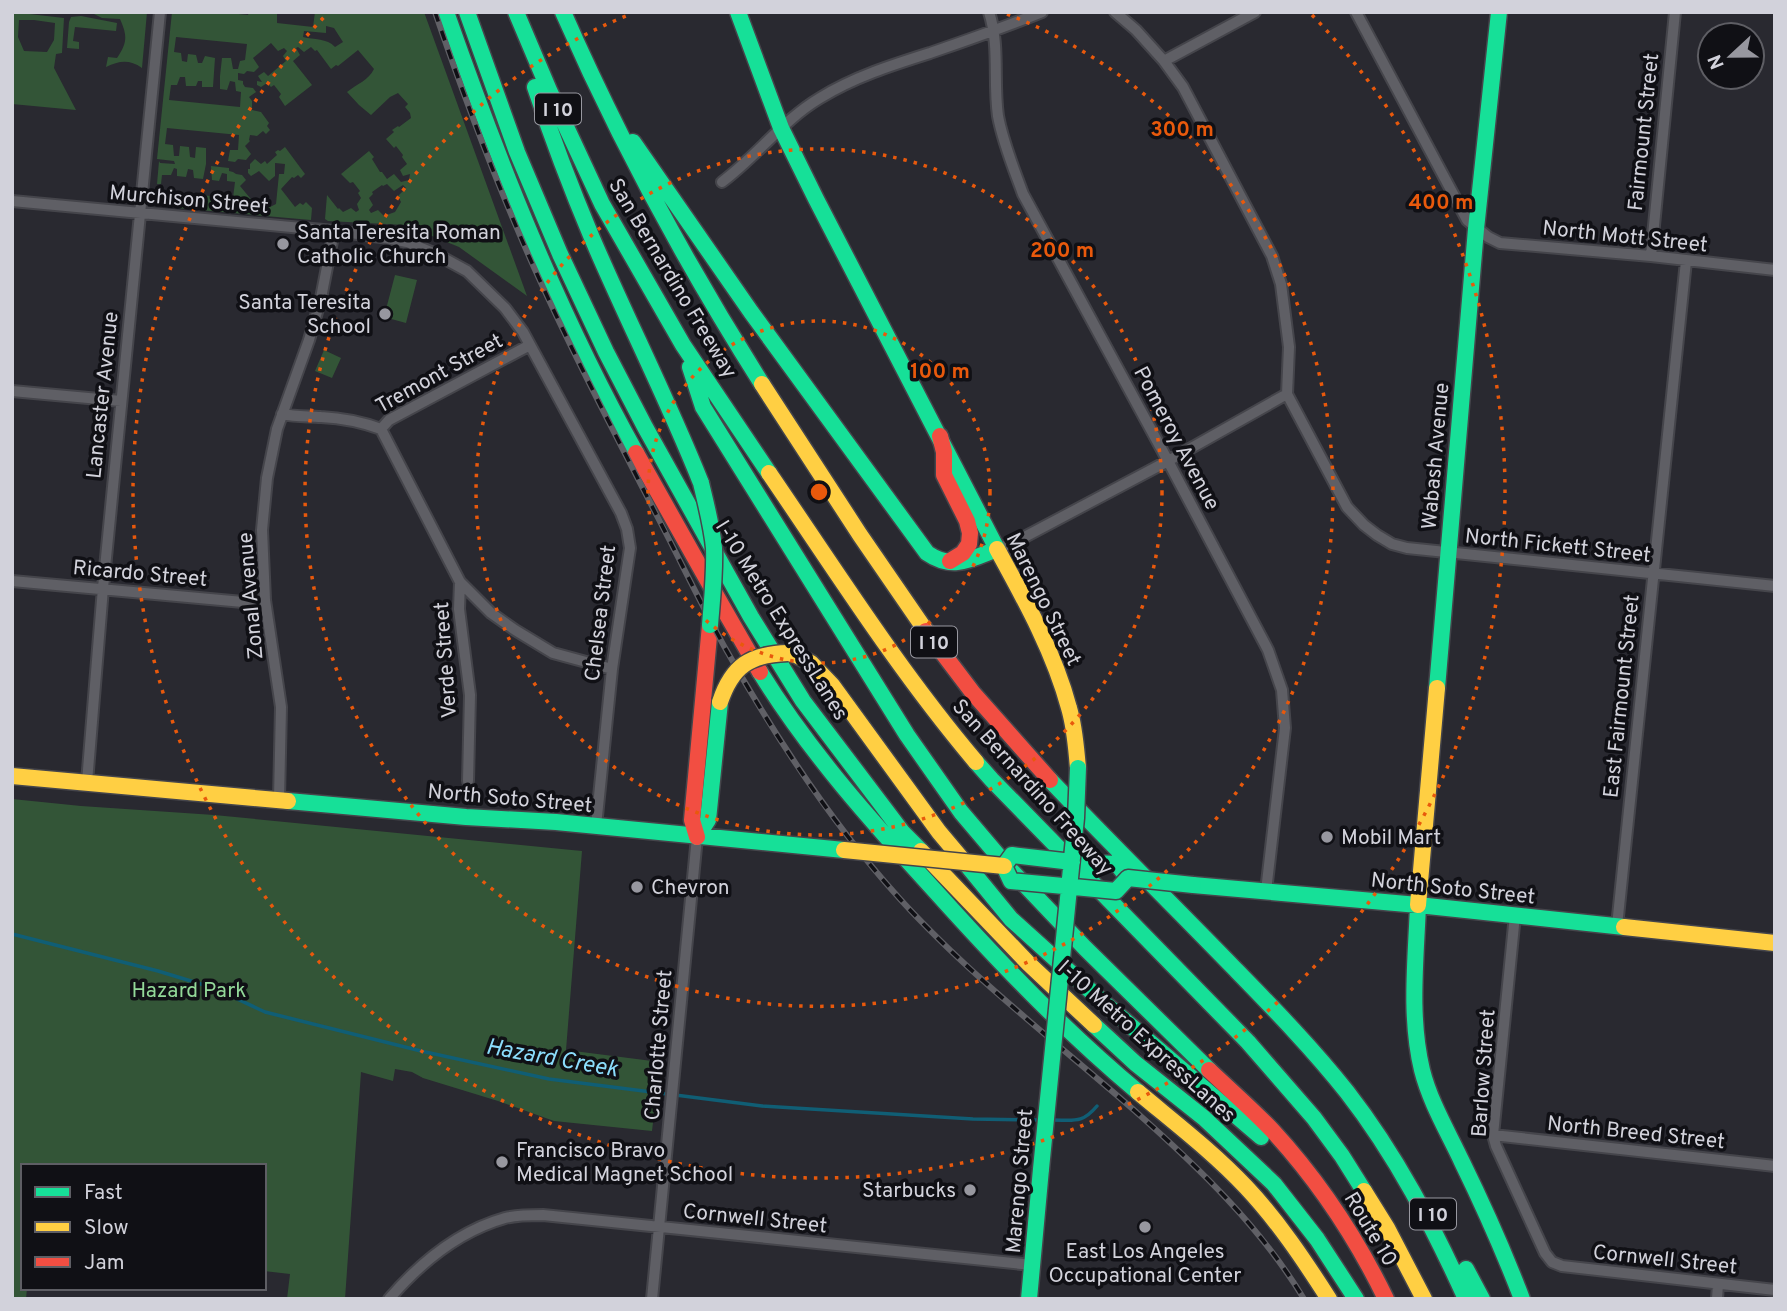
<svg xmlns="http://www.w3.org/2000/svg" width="1787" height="1311" font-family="Overpass,sans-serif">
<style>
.green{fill:#335537;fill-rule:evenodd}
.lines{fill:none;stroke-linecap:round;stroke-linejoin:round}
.stream{stroke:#105e75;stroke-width:3.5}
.street-casing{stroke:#45454b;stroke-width:14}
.fast-casing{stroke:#45454b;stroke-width:19}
.slow-casing{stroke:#45454b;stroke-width:19}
.jam-casing{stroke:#45454b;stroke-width:19}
.street{stroke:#5f5f65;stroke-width:10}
.fast{stroke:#16e098;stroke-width:16}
.slow{stroke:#ffcf43;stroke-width:16}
.jam{stroke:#f24e42;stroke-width:16}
.rail-casing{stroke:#606066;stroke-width:6}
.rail{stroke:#101015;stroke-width:3.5;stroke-dasharray:10;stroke-linecap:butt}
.fast-bridge-casing{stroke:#45454b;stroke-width:19;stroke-linecap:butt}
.slow-bridge-casing{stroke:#45454b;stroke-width:19;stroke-linecap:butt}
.fast-bridge{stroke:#16e098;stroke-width:16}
.slow-bridge{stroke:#ffcf43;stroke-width:16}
.ring{fill:none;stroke:#e8590c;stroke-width:3.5;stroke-dasharray:3.5 7}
.poi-dot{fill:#97979f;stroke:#101015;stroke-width:2.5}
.labels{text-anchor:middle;stroke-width:7;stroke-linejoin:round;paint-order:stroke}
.shield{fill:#101015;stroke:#9898a0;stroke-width:2}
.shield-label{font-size:19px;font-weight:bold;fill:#d2d2db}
.street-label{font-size:21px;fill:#d2d2db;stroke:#101015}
.poi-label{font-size:21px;fill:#d2d2db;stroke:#101015;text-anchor:start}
.park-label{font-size:21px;fill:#93d999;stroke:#101015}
.water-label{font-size:23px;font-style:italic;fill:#8bddfc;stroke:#101015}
.centre{fill:#e8590c;stroke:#101015;stroke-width:3.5}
.ring-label{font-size:21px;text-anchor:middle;font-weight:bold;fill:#e8590c;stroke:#101015;stroke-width:7;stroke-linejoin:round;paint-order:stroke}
</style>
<rect width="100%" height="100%" fill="#292930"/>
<path class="green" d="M12 12 64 18 62 53 56 54 54 68 76 110 12 104ZM19 20H34L55 23 54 40 47 52 24 51 18 37Z
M90 12H147L142 68C129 59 119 61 106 67L108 57 117 58C128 42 127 35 120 19L102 18Z
M172 12H219L248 15 249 12H275L277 14V23L313 27 315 12H424L527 296 459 247 405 225 328 221 325 219 327 195 338 209 339 208 343 212 351 208 356 212 359 210 357 204 361 198 358 193 360 191 353 182 350 183 341 174 369 151 374 157 372 159 380 172H382L387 179 394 174 401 182 409 180 410 174 403 176 400 170 407 164 402 157 403 155 396 146 394 148 386 139 394 132 392 130 398 126 399 127 411 118 410 113 405 107 408 104 398 93 390 97 371 115 359 105 347 92C357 84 369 80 374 69L358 50 338 66 336 65 331 69 317 50 315 51 311 47 304 52 298 47 296 48 300 55 293 61 312 85 285 106 279 97 281 94 274 85 271 87 267 83 261 87 257 85V81L262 82 258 76 264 72 268 76 286 61 283 56 287 51 284 48 278 51 271 43 253 58 259 67 254 72 247 71 244 74 238 73V80L243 81V84L245 87 253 88 256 92 249 97 252 101V110L261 112 269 123 267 126 270 130 266 134 263 131 257 136 250 135 249 140 250 141 245 146 251 154 246 160 238 159 235 162 228 161 230 150H238L239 135 167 128 165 144 173 145 174 156H179L180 146 189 147 190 157 195 158 196 147 206 148V164L203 179 194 178 193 170 188 169 186 177 177 176V169L174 168 171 175H162L161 184H157L159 161 160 163 175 164 174 161 157 159ZM326 26 334 28 343 42 335 47C327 38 314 40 303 37L304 31 326 33ZM176 37 247 44 245 60 240 61 238 69H233L231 58H222L220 76V89L227 90 230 81 235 82 236 91 241 92 240 107 169 100 171 85H177L180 77H185L186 86H196L198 81H202V87H213L215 58 205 56 202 63H198L196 55 188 54 187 62 182 61 181 53 174 52ZM387 184 394 191 403 185 406 188 398 196 401 202 395 212 384 216 378 210 371 213 369 210 373 205 369 198 373 194 372 192 382 185 383 186Z
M81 16 117 23 116 31 75 27 73 41 79 42V49L67 48 69 22 71 17Z
M285 147 305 174 301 178 298 175 294 178 292 177 281 189 295 207 300 203 303 205 306 202 312 208 311 220 177 208 178 193 233 198 235 182 227 181V174L222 173 219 181 212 180 211 166 229 168V171L233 172 236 174 242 175 246 180 240 186 255 204 262 199 270 207 276 204 279 174H284L285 164 275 163V176L269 181 259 171 251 176 248 173V169H250V164L255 159 261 164 265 161 267 164 277 155 275 152 278 150 280 151Z
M395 275 417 280 406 323 384 317Z
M324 350 341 358 332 378 315 371Z
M12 799 81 806 214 815 582 851 566 1050 660 1062 652 1131 554 1121 498 1101 423 1078 412 1072 395 1069 393 1081 361 1072 345 1299H287L290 1274 264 1271V1166H23V1288H27L26 1299H12Z"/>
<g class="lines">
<path class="stream" d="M12 934 158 971 214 988 265 1012 421 1051 549 1079 762 1106 973 1119 1041 1120
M1052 1120C1074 1120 1082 1124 1097 1106"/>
<g class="street-casing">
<path id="street" d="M989 12C1000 46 993 81 998 116 1003 143 1014 169 1023 194L1168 461 1268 650 1282 690 1285 728 1266 891
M1115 12 1136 30 1164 61 1183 87 1272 256 1281 284 1289 347 1287 394 1347 507 1364 525 1377 535 1392 544 1407 548 1775 586
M1356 12 1467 220 1488 237 1500 243 1651 256 1775 270
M1164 61 1255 12
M722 182C757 156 783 120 820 98 854 77 892 65 930 53 968 40 1005 27 1042 12
M12 201 334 231 381 237 407 242 436 254 467 271 505 308 523 332 621 513 627 529 630 548 612 669 596 826
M1651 256 1675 12
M12 391 121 401
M282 414C296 417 308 416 321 417 341 418 362 422 381 429L389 420 530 345
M381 429 460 582 459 609 470 695 468 781
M997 549 1015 542 1168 461 1287 394
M12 581 254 603 265 600
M460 582 491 613 515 630 553 653 612 669
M87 782 103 588 160 12
M279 799 281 707 265 600 262 530 267 478 277 429 309 340 321 298 334 231
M1515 915 1493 1135 1496 1146 1545 1253 1552 1262 1562 1266 1775 1290
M1617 926 1686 261
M1493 1135 1775 1166
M389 1299C420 1263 459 1231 505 1218 517 1215 531 1215 543 1215L1032 1265
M652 1299 697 837
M1717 1299 1718 1284"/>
</g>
<g class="fast-casing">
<path id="fast" d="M446 12C499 163 558 313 636 453
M467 12 517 152 560 254 606 352 645 427 751 617 803 701 903 833 921 851
M516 12 549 90 602 204 683 345 769 473
M563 12C620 142 686 264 762 384
M738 12 781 128 816 199 997 549
M535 87C552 138 571 188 592 238 627 320 668 400 701 483
M633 142 751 312 927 553C953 571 971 559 997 549
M690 367 703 407 907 735 961 812 1006 865 1085 948 1209 1070
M760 672C810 753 873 823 937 893 1000 963 1065 1031 1138 1092
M1437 688 1476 229 1499 12
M976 762 992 780 1248 1042 1314 1118 1342 1156 1364 1191
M1050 780C1111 844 1174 906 1236 970 1274 1009 1313 1049 1347 1092 1396 1155 1433 1226 1466 1299
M288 801 466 817 556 822 844 850
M697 837 708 820 720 702
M1072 862 1117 864 1128 878
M966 864 1011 919 1103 1002 1261 1137
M1193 885 1418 905 1624 927
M1418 905C1416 959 1409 1016 1422 1070 1430 1102 1448 1132 1462 1162 1484 1207 1504 1252 1522 1299
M1094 1025 1135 1063 1204 1118 1274 1184 1317 1239 1356 1299
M1466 1269 1482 1299
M1029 1299 1041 1169"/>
</g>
<g class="slow-casing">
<path id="slow" d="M762 384 860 535 926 631
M769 473C836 571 899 671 976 762
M997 549C1025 600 1054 652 1069 708 1075 728 1076 748 1078 768
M788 653 796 655 811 663 832 685 939 832 966 864
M12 776 288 801
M921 851 1029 964 1094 1025
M1418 905 1437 688
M1624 927 1775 943
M1138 1092C1175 1123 1213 1152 1246 1187 1278 1221 1304 1260 1329 1299
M1364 1191 1387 1228 1424 1299"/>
</g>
<g class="jam-casing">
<path id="jam" d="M940 436 944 452V475L967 521 970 533 969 544 963 553 950 561
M636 453 722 606 760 672
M926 631 973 693 1050 780
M697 837 692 820 710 625
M1209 1070C1230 1090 1252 1109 1272 1130 1318 1180 1356 1237 1386 1299"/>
</g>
<use href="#street" class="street"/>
<use href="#fast" class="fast"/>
<use href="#slow" class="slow"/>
<use href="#jam" class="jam"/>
<g class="rail-casing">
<path id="rail" d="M435 12C464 97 496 182 532 263 570 348 613 430 655 512 678 556 700 602 724 646 774 735 831 823 900 899 971 977 1056 1042 1135 1111 1198 1167 1260 1226 1304 1299"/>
</g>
<use href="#rail" class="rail"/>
<g class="fast-bridge-casing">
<path id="fast-bridge" d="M701 483C706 504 712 526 714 548 715 574 712 599 710 625
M1004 866 1011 881 1116 891 1128 878 1193 885
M1004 866 1012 855 1072 862
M1041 1169 1076 818 1078 768"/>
</g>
<g class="slow-bridge-casing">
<path id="slow-bridge" d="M720 702C732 666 750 654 788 653
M844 850 1004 866"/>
</g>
<use href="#fast-bridge" class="fast-bridge"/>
<use href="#slow-bridge" class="slow-bridge"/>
</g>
<g class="ring">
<circle cx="819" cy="492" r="171"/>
<circle cx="819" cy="492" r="343"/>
<path d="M1007 14A514 514 0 1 1 631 14"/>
<path d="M1312 15A686 686 0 1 1 326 15"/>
</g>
<g class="poi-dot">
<circle cx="283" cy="244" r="7"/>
<circle cx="385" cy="314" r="7"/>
<circle cx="1327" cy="837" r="7"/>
<circle cx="637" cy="887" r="7"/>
<circle cx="502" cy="1162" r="7"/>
<circle cx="970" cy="1190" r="7"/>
<circle cx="1145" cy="1227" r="7"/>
</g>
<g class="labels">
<g class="shield">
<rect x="535" y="93.5" width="46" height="31" rx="5"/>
<rect x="911" y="626.5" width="46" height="31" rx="5"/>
<rect x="1410" y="1198.5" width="46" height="31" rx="5"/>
</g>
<g class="shield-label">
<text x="558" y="116">I 10</text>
<text x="934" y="649">I 10</text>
<text x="1433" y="1221">I 10</text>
</g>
<g class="street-label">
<text transform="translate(1643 132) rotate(-84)" y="7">Fairmount Street</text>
<text transform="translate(189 199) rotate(5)" y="7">Murchison Street</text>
<text transform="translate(1625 236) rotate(6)" y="7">North Mott Street</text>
<text transform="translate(673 278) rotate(59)" y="7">San Bernardino Freeway</text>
<text transform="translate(439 373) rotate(-29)" y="7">Tremont Street</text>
<text transform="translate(102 395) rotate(-84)" y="7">Lancaster Avenue</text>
<text transform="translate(1177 438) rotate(62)" y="7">Pomeroy Avenue</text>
<text transform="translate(1435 456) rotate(-85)" y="7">Wabash Avenue</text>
<text transform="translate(1558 545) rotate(6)" y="7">North Fickett Street</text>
<text transform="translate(140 573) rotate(5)" y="7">Ricardo Street</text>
<text transform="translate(250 596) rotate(-95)" y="7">Zonal Avenue</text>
<text transform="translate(1044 599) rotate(64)" y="7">Marengo Street</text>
<text transform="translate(600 613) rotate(-83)" y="7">Chelsea Street</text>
<text transform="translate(782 620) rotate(58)" y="7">I-10 Metro ExpressLanes</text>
<text transform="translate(445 660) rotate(-94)" y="7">Verde Street</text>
<text transform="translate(1621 696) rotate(-84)" y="7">East Fairmount Street</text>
<text transform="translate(1033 787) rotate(48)" y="7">San Bernardino Freeway</text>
<text transform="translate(510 798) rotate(5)" y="7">North Soto Street</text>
<text transform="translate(1453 888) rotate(6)" y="7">North Soto Street</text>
<text transform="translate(1147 1041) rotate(42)" y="7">I-10 Metro ExpressLanes</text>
<text transform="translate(658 1045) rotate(-85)" y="7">Charlotte Street</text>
<text transform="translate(1483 1073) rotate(-86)" y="7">Barlow Street</text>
<text transform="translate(1636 1132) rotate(6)" y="7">North Breed Street</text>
<text transform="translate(1019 1181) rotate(-85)" y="7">Marengo Street</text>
<text transform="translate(755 1218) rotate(6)" y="7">Cornwell Street</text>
<text transform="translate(1371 1229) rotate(59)" y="7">Route 10</text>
<text transform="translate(1665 1259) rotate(6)" y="7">Cornwell Street</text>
</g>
<g class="poi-label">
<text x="297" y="239">Santa Teresita Roman<tspan x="297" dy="24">Catholic Church</tspan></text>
<text x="371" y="309" text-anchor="end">Santa Teresita<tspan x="371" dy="24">School</tspan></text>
<text x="1341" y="844">Mobil Mart</text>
<text x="651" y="894">Chevron</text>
<text x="516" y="1157">Francisco Bravo<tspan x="516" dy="24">Medical Magnet School</tspan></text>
<text x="956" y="1197" text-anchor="end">Starbucks</text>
<text x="1145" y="1258" text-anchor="middle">East Los Angeles<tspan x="1145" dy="24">Occupational Center</tspan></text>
</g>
<g class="park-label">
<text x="189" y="997">Hazard Park</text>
</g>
<g class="water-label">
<text transform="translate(552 1057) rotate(10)" y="8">Hazard Creek</text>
</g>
</g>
<circle cx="819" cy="492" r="10" class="centre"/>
<g class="ring-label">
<text x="1182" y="136">300 m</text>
<text x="1441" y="209">400 m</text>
<text x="1062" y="257">200 m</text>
<text x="940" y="378">100 m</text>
</g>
<rect width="1787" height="1311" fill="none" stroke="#d2d2db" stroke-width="28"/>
<rect x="21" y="1164" width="245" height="126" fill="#101015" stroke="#5e5e64" stroke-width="2"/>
<rect x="35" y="1187" width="35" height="10" fill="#16e098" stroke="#5e5e64" stroke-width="2"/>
<text x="84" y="1199" font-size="21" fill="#d2d2db">Fast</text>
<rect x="35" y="1222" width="35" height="10" fill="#ffcf43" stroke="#5e5e64" stroke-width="2"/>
<text x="84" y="1234" font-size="21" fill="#d2d2db">Slow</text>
<rect x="35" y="1257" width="35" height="10" fill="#f24e42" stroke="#5e5e64" stroke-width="2"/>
<text x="84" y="1269" font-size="21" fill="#d2d2db">Jam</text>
<g transform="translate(1731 56) rotate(248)"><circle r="33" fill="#101015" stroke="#5e5e64" stroke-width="2"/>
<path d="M0-5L12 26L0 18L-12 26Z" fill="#97979f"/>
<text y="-10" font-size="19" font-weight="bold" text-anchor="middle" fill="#d2d2db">N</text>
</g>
</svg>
